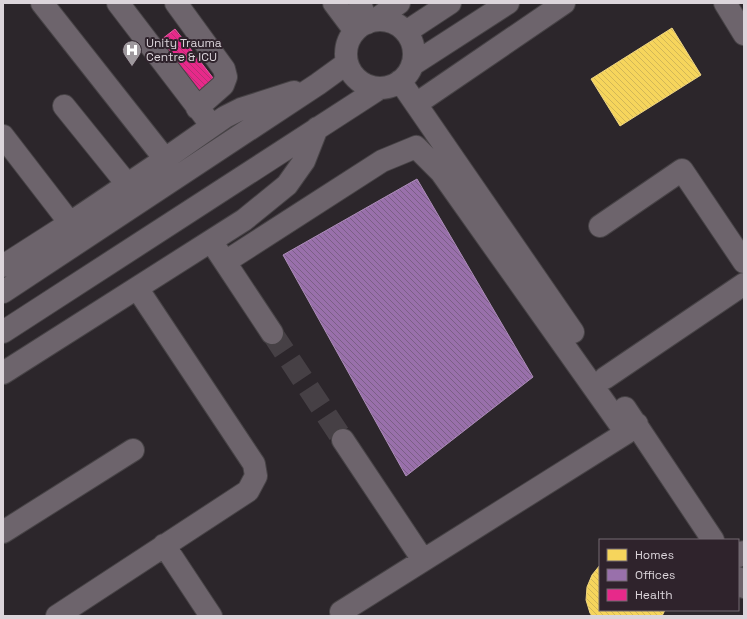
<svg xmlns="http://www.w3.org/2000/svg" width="747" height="619" font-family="'Space Grotesk',sans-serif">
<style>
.homes{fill:url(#homes-back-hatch);stroke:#eed582}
.offices{fill:url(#offices-back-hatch);stroke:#ad8eb9}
.health{fill:url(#health-back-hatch);stroke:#e45da2}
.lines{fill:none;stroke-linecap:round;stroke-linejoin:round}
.minor-tunnel{stroke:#464045;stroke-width:22;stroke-dasharray:22 11;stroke-linecap:butt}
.minor-casing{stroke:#474346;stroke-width:24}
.minor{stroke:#6d646c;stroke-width:22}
.labels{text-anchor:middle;stroke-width:4;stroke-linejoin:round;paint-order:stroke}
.poi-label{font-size:12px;fill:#dcd5db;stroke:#2f232c;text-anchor:start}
</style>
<defs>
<pattern id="homes-back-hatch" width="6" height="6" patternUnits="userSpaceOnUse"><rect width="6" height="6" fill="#f6d55c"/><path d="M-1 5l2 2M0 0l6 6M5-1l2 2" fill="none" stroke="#d2b757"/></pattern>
<pattern id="offices-back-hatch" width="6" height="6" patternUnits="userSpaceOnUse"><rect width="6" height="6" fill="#9970ab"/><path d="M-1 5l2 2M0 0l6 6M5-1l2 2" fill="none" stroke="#7b5f86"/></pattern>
<pattern id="health-back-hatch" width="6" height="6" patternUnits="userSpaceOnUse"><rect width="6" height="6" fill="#e7298a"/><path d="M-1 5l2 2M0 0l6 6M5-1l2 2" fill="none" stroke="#b63074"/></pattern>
</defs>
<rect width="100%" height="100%" fill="#2c262b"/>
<path class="homes" d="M672 28 701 75 620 126 591 79Z
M600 565V610H665L662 616H592L590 613 586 600 587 587 592 575Z"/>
<path class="offices" d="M417 179 533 377 406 476 283 255Z"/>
<path class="health" d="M175 29 217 83 198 97 157 43Z"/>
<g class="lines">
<path class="minor-tunnel" d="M272 333 343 440"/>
<g class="minor-casing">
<path id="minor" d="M42 3 165 159
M118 3 212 126
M176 3 224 69 226 77 223 85 197 108
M334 3 355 31
M360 3 367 23
M725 3 744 34
M375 20 399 3
M346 54a34 34 0 1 1 68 0a34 34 0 1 1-68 0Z
M406 32 450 3
M412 65 508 3
M400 81 573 332
M416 104 564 3
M64 106 127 184
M3 136 70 223
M600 226 682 170 744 262
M217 250 272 333
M225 262 382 161 416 147 441 172 626 433
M3 266 70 223 165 159 225 117 241 109 294 92
M3 292 318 84 347 63
M3 332 380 88
M3 373 244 220 287 185 304 161 317 128
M605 378 744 284
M625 408 713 540
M343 440 423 560
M3 532 133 450
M164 545 211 616
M738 556 744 552
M738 578 744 587
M341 612 626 433 637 424
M57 616 248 491 256 476 254 464 137 288"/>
</g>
<use href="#minor" class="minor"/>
</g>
<defs>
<g id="hospital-pin" transform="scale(1)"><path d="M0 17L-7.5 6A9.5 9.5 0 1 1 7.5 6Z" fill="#9e989d" stroke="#2f232c"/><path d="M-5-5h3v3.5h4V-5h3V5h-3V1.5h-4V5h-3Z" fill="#fff"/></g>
</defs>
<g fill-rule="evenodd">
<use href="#hospital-pin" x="132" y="50"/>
</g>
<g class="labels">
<g class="poi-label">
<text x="146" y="47">Unity Trauma<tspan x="146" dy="14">Centre &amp; ICU</tspan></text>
</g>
</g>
<rect width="747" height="619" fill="none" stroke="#dcd5db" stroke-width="8"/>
<rect x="599" y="539" width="140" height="72" fill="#2f232c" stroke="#746a72"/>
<rect x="607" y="549" width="20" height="12" fill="#f6d55c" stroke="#746a72"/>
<text x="635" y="559" font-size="12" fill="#dcd5db">Homes</text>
<rect x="607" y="569" width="20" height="12" fill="#9970ab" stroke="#746a72"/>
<text x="635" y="579" font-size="12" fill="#dcd5db">Offices</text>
<rect x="607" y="589" width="20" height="12" fill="#e7298a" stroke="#746a72"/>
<text x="635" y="599" font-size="12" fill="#dcd5db">Health</text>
</svg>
